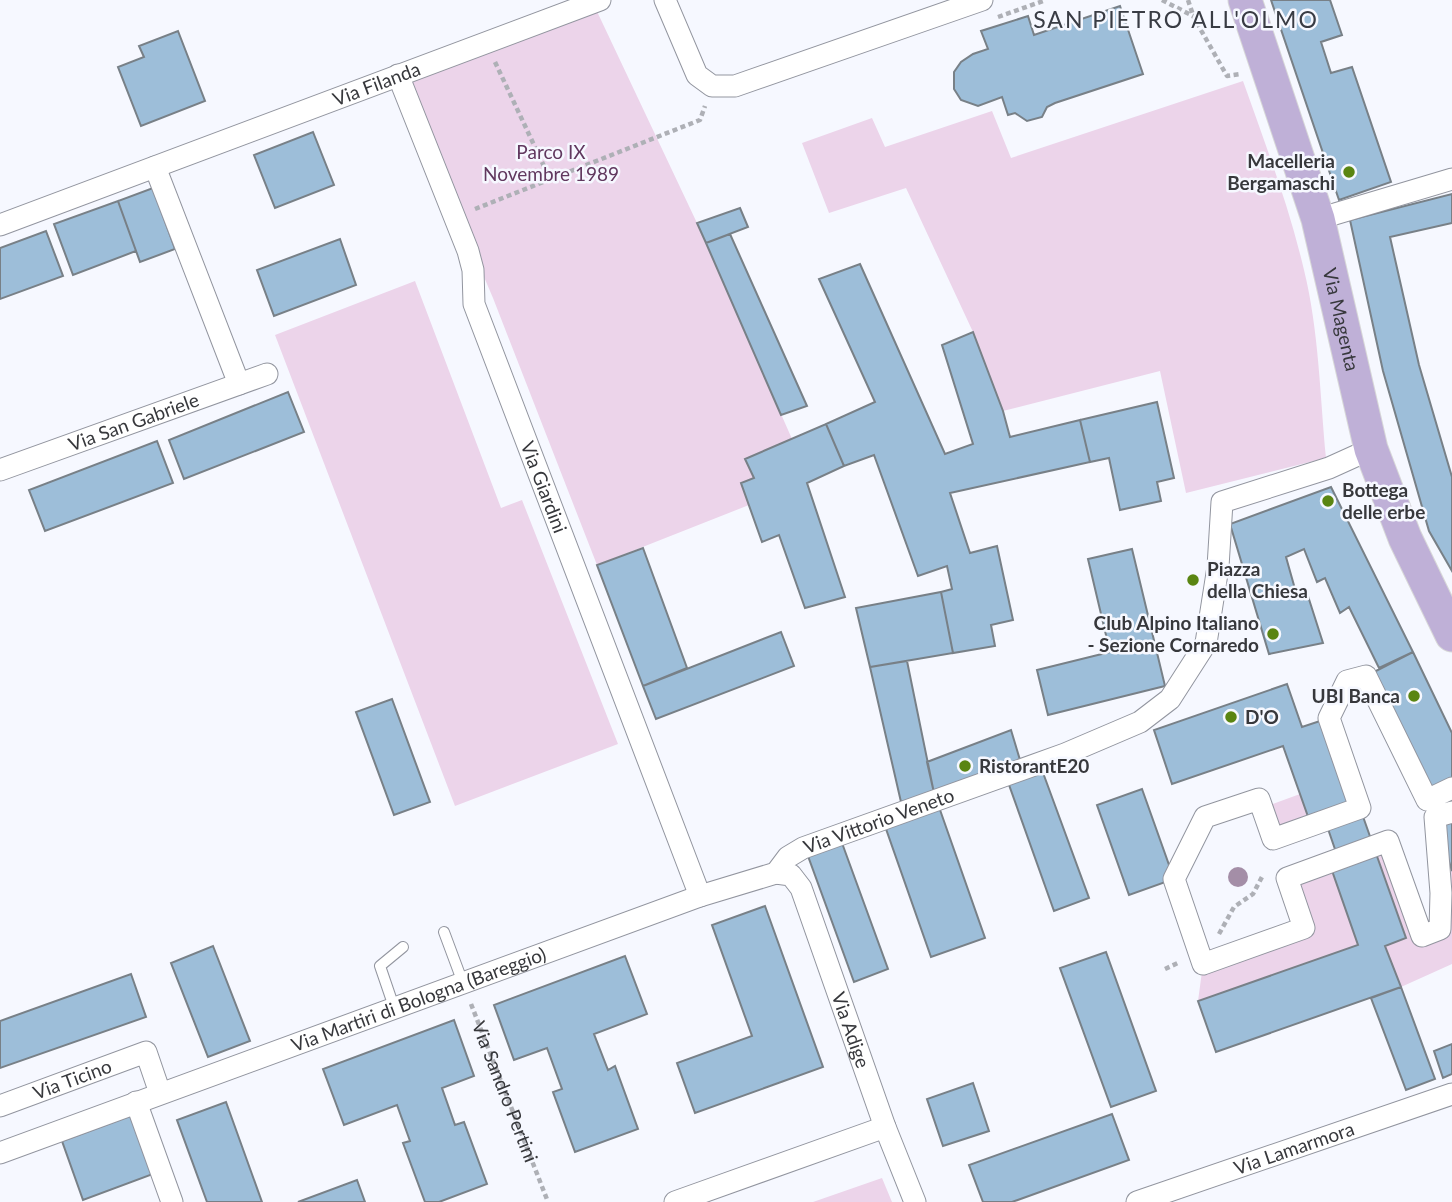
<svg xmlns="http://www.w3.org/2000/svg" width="1452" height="1202" font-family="Lato,sans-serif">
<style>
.green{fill:#ecd4ea}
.building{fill:#9dbed9;stroke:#788087;stroke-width:2}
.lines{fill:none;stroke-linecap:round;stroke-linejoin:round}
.lane-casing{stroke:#92959f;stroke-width:12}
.street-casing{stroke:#92959f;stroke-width:23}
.primary-casing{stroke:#d7d7d8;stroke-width:35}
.path{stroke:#aeb0b6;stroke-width:4.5;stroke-dasharray:5 3.5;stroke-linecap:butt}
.lane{stroke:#fff;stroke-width:10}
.street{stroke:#fff;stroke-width:21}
.primary{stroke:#bfb0d7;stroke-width:33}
.tree{fill:#a48ea7}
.poi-dot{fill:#5a8512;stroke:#f6f8ff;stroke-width:2.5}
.labels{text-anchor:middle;stroke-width:5;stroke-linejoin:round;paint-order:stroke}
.street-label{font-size:19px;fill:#37383c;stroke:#f6f8ff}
.park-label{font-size:19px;fill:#61385f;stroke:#f6f8ff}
.poi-label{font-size:19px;font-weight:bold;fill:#37383c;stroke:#f6f8ff;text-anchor:start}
.quarter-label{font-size:23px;letter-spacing:2px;fill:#393c44;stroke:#f6f8ff}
</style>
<rect width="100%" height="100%" fill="#f6f8ff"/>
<path class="green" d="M593 3 697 223 792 439 746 459 754 478 741 483 749 505 597 565 493 298 398 75Z
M1243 81C1265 143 1289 206 1304 270 1319 331 1320 396 1326 458L1186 493 1160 371 1003 411 973 332 906 188 829 213 802 143 872 118 885 147 992 111 1011 158Z
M415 281 501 508 522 500 618 744 455 806 275 335Z
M1300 794 1311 825 1273 839 1262 808Z
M1435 817 1452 871V964L1401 987 1385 946 1406 938 1373 845 1388 841 1422 935 1440 929Z
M1329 862 1358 945 1198 1001 1203 964 1304 928 1287 878Z
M882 1178 892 1202H813Z"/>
<path class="building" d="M1271 0H1330L1342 35 1321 42 1331 73 1352 67 1391 182 1339 200Z
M1120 6 1143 74 1055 103 1047 107 1042 117 1027 121 1015 113 1008 115 1002 97 978 106 961 100 954 89V72L961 62 973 54 988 49 981 31 1028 16 1034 35Z
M178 31 205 101 141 126 118 67 144 57 139 46Z
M313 132 334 185 275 208 254 155Z
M153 188 175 249 140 262 118 201Z
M1452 194V223L1390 237 1419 365 1452 477V571L1429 531 1383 371 1350 220Z
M118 201 136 251 73 275 54 224Z
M740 208 748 227 706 243 697 223Z
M46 231 63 276 0 299V248Z
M730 234 807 406 781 415 706 243Z
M340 239 356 285 274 316 257 270Z
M860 264 945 454 973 444 942 345 973 332 1003 411 1010 437 1080 420 1090 462 950 493 970 553 997 546 1013 620 991 625 995 646 953 653 941 592 952 589 947 566 918 576 874 455 844 466 826 424 875 402 819 279Z
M288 392 304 432 184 479 169 440Z
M1157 402 1174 478 1157 482 1161 501 1120 510 1109 458 1090 462 1080 420Z
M826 424 844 466 807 483 845 597 805 608 779 535 762 542 741 483 754 478 745 459Z
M157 441 173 483 45 531 29 490Z
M1331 487 1413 652 1379 668 1349 607 1340 613 1325 578 1317 582 1304 549 1286 557 1297 596 1307 593 1323 643 1269 654 1230 524Z
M643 548 687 668 643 686 597 565Z
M1132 549 1165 686 1048 715 1037 670 1110 652 1088 559Z
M941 592 953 653 870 667 856 608Z
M781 632 794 666 656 719 643 686Z
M1413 652 1452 733V788L1427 800 1366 676Z
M907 661 934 793 901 802 870 667Z
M1287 684 1302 727 1329 718 1360 808 1311 825 1283 746 1172 784 1154 730Z
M392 699 430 802 394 815 356 712Z
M1011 730 1020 760 934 793 927 762Z
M1042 770 1089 898 1054 911 1008 782Z
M1142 789 1174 879 1129 895 1097 805Z
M939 807 985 938 931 957 885 826Z
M1360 808 1373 845 1338 858 1325 820Z
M1452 812V871L1435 817Z
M842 843 888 969 854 982 808 856Z
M1373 845 1406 938 1385 946 1401 987 1216 1052 1198 1001 1358 945 1329 862Z
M765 906 823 1067 695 1113 677 1063 752 1036 712 925Z
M213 946 250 1041 208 1057 171 963Z
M1106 952 1156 1091 1111 1107 1060 968Z
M625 956 647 1014 594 1034 608 1070 615 1066 638 1129 575 1152 553 1092 562 1089 547 1048 514 1060 494 1005Z
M131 974 146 1017 0 1068V1021Z
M1401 987 1435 1079 1406 1090 1371 998Z
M454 1020 474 1076 442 1088 455 1125 464 1122 487 1184 439 1202H425L403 1143 410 1141 397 1105 344 1125 323 1069Z
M1452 1044V1074L1443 1078 1434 1051Z
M973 1083 989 1131 943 1146 927 1099Z
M226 1102 262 1202H207L177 1120Z
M1112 1114 1129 1160 1012 1202H983L969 1165Z
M132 1115 153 1174 83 1200 62 1141Z
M357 1180 365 1202H298Z"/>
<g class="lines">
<g class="lane-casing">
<path id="lane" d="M444 932 463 983
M394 1007 380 966 403 947"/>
</g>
<g class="street-casing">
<g id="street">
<path d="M665 0 697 75 712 86H735L982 0"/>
<path id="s2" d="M398 75 468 251 473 270 474 304 700 896"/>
<path d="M155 167 239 384"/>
<path d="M1318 219 1452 179"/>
<path id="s3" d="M0 225 600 0"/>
<path id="s4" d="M0 470 267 374"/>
<path d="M1452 788 1427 800 1366 676 1347 681 1329 718 1360 808 1273 839 1259 799 1205 817 1174 879 1203 964 1304 928 1287 878 1388 841 1422 936 1440 929 1441 893 1435 817 1452 812"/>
<path id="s5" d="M776 873 791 875 801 888 885 1127 915 1202"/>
<path d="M136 1102 172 1202"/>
<path id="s6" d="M0 1106 146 1052 160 1093"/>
<path id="s7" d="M0 1153 700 896 776 873 788 857 803 848 1065 754 1140 722 1170 699 1206 643 1218 567 1222 502 1329 468 1371 449"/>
<path d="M675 1202 885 1127"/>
<path id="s8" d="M1137 1202 1452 1094"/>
</g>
</g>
<g class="primary-casing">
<g id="primary">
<path id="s9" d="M1245 0 1318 219 1371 449 1405 538 1452 635"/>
</g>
</g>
<g class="path">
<path d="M1162 0 1193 16 1227 76 1241 74"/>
<path d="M1188 0 1193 15"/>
<path d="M998 17 1046 0"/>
<path d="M495 62 550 179"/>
<path d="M475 209 700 120 705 106"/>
<path d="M1219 934 1234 907 1253 894 1263 875"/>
<path d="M1165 969 1180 962"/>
<path id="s1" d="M471 1004 548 1202"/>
</g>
<use href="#lane" class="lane"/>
<use href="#street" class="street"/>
<use href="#primary" class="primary"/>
</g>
<circle class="tree" cx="1238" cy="877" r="10"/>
<g class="poi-dot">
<circle cx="1349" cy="172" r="7"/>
<circle cx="1328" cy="501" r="7"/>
<circle cx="1193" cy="580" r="7"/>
<circle cx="1273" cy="634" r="7"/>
<circle cx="1414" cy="696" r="7"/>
<circle cx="1231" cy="717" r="7"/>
<circle cx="965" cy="766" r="7"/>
</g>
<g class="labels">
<g class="street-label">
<text dy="7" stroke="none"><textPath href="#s3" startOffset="402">Via Filanda</textPath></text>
<text dy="7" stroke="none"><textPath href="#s9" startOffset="334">Via Magenta</textPath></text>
<text dy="7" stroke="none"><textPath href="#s4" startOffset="142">Via San Gabriele</textPath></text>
<text dy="7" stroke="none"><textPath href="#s2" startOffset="439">Via Giardini</textPath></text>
<text dy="7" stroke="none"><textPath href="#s7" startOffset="943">Via Vittorio Veneto</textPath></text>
<text dy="7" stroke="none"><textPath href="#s7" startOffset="446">Via Martiri di Bologna (Bareggio)</textPath></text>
<text dy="7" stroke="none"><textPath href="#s5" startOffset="182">Via Adige</textPath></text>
<text dy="7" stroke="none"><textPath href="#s6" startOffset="77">Via Ticino</textPath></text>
<text dy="7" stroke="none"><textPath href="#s1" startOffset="94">Via Sandro Pertini</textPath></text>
<text dy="7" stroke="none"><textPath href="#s8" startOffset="166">Via Lamarmora</textPath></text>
</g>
<g class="park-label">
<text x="551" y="159">Parco IX<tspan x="551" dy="22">Novembre 1989</tspan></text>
</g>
<g class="poi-label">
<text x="1335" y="168" text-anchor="end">Macelleria<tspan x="1335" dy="22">Bergamaschi</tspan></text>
<text x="1342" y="497">Bottega<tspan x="1342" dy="22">delle erbe</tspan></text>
<text x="1207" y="576">Piazza<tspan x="1207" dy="22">della Chiesa</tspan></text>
<text x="1259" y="630" text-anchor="end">Club Alpino Italiano<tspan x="1259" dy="22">- Sezione Cornaredo</tspan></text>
<text x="1400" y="703" text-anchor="end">UBI Banca</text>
<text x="1245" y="724">D'O</text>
<text x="979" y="773">RistorantE20</text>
</g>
<g class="quarter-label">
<text x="1176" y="28">SAN PIETRO ALL'OLMO</text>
</g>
</g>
</svg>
